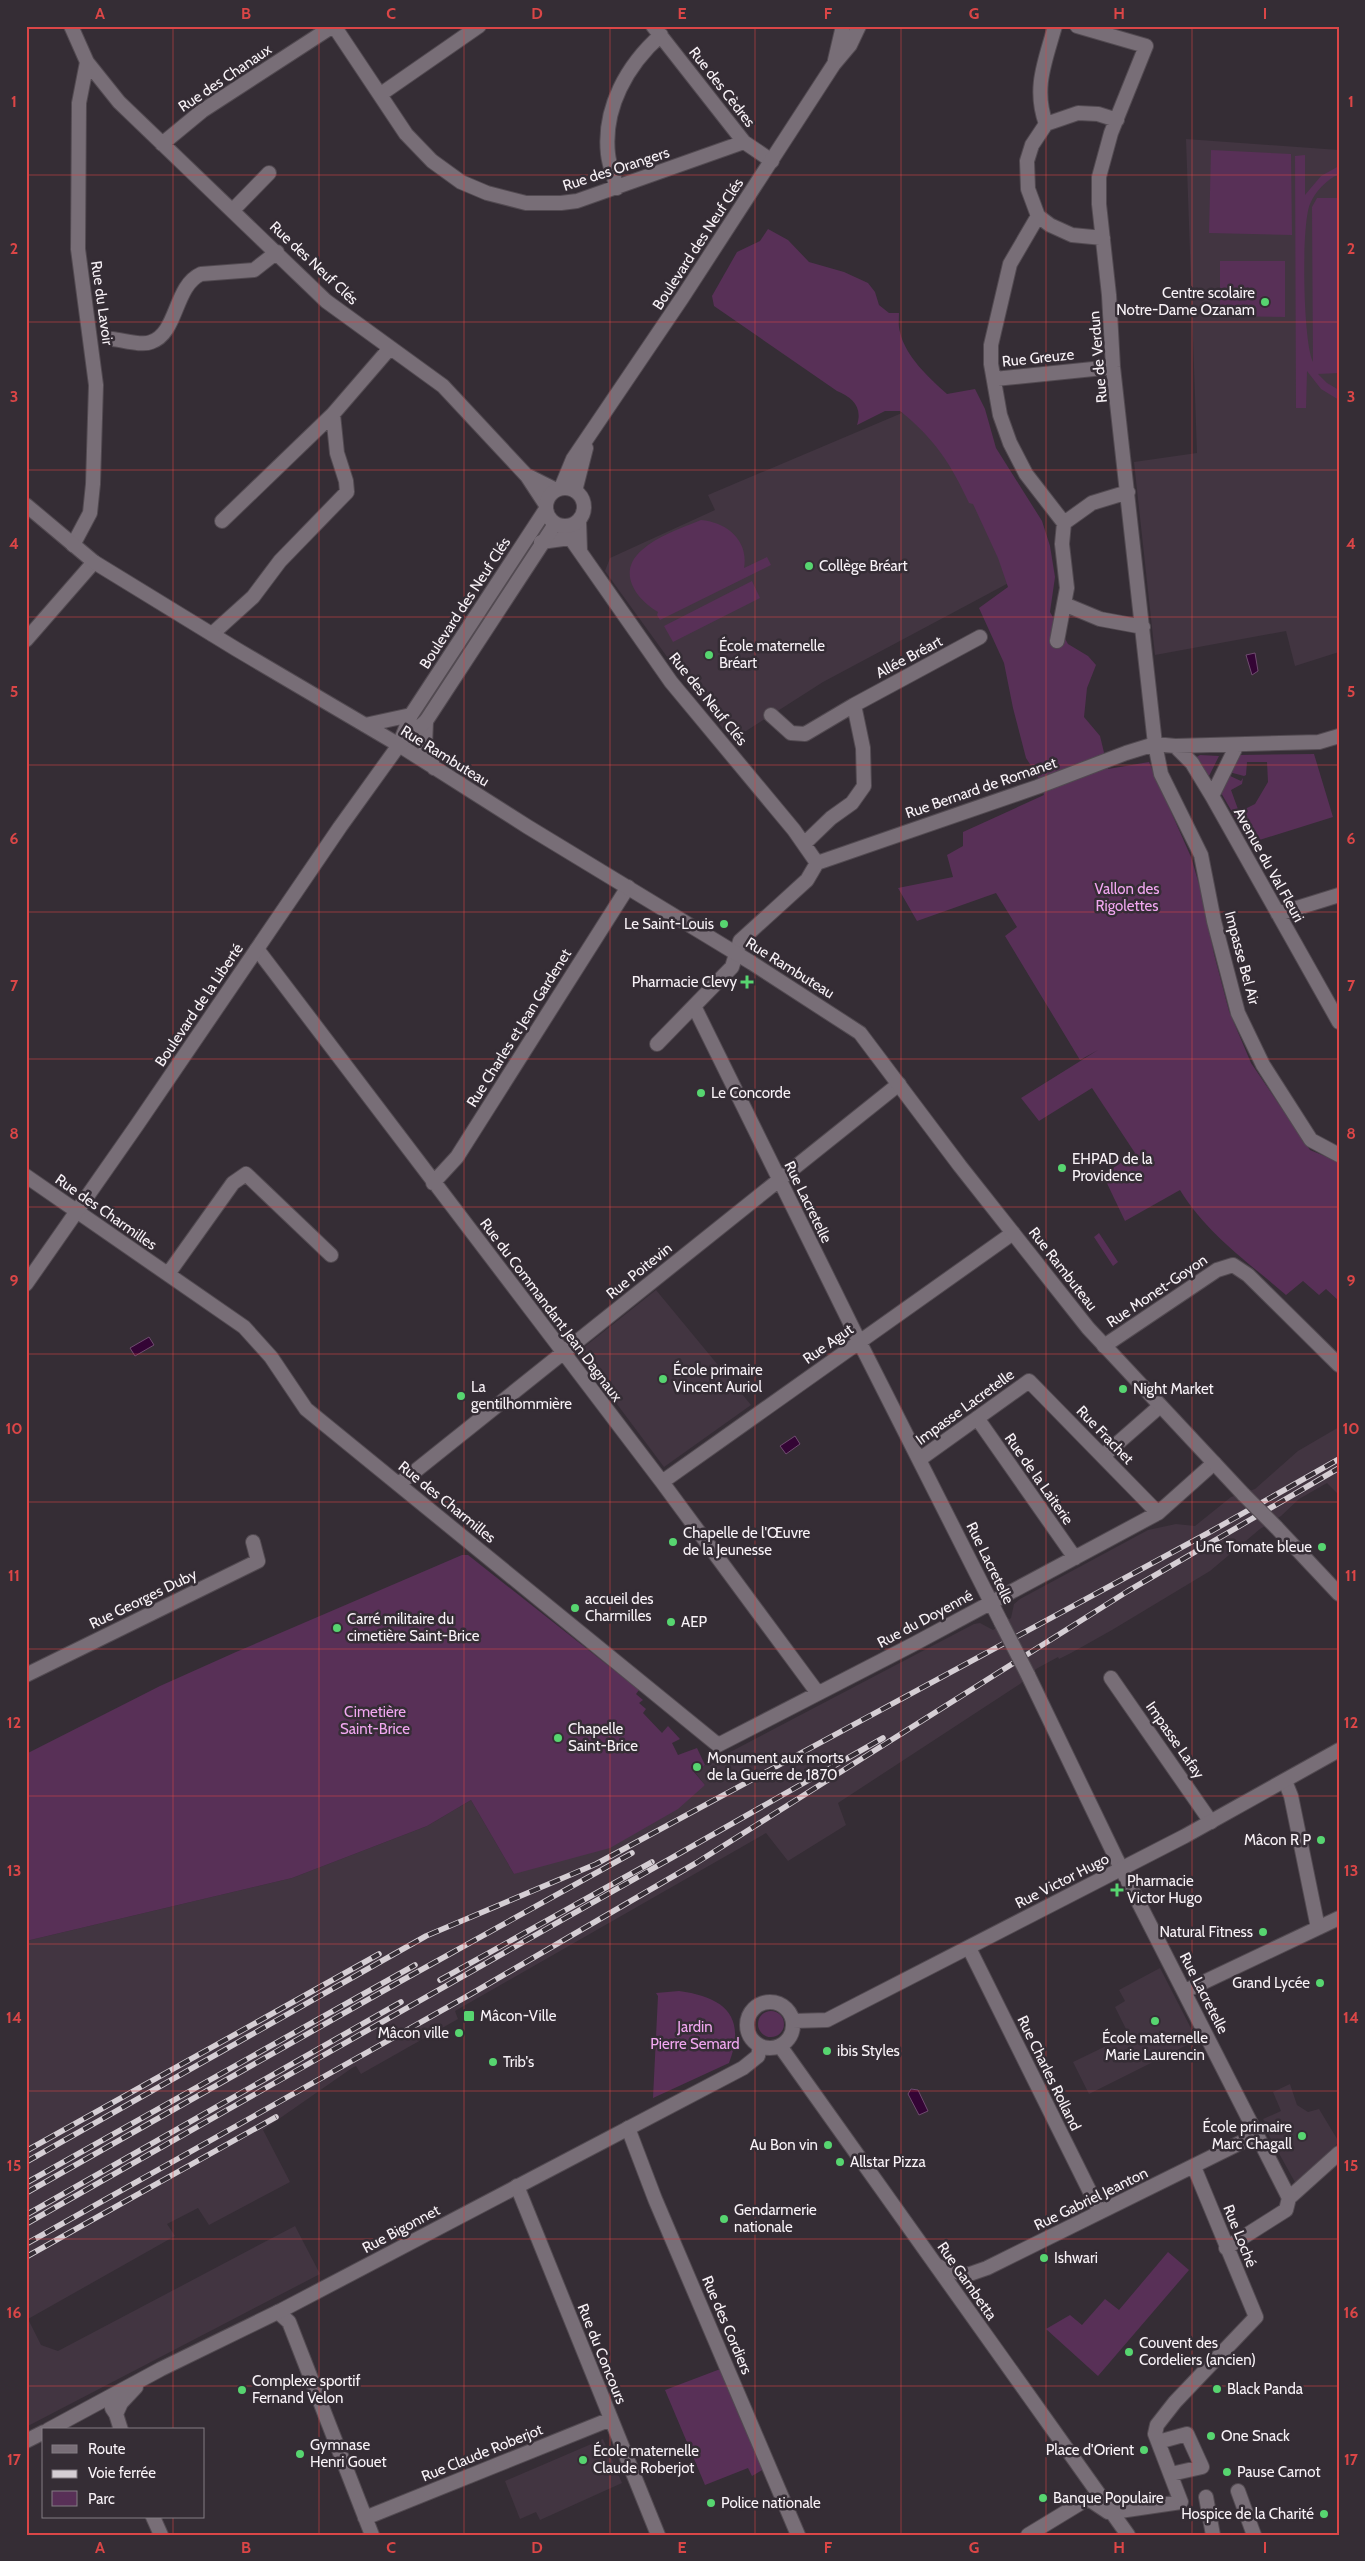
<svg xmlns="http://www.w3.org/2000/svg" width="1365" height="2561" font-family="Cabin,sans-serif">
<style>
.built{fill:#423541}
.green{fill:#583057}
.water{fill:#340535;stroke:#6f4c6f}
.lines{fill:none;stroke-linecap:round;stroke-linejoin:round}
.minor-casing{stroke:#524a51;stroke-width:16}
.tertiary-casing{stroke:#524a51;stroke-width:16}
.secondary-casing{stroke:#524a51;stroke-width:16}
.minor{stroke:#786e77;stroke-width:14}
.tertiary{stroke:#786e77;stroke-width:14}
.secondary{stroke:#786e77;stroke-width:14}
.rail-casing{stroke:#d5ced4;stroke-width:5.5}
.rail{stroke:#352d35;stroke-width:4;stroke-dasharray:11;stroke-linecap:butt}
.minor-bridge-casing{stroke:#524a51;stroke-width:16;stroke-linecap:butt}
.tertiary-bridge-casing{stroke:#524a51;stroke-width:16;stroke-linecap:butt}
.minor-bridge{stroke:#786e77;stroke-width:14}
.tertiary-bridge{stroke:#786e77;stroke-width:14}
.grid{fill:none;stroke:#db4647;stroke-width:1;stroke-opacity:0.55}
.poi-dot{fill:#57d570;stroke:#352d35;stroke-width:2}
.labels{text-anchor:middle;stroke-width:5;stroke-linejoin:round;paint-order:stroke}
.street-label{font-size:15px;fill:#f8f2f7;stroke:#352d35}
.poi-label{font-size:15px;fill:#f8f2f7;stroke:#352d35;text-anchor:start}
.park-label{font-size:15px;fill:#f1a7f0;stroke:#352d35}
.neatline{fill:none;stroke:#db4647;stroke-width:2}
.grid-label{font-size:16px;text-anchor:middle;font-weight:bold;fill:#db4647}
</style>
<rect width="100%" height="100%" fill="#352d35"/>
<path class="built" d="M1186 139 1339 150V652L1295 666 1286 631 1155 655 1134 462 1197 453Z
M935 399 1016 579 823 682 732 740 673 665 605 571 610 558 715 510 708 495Z
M656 1290 751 1405 664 1467 578 1352Z
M1339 1427V1495L1327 1483 1299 1499 1281 1516 1260 1529 1210 1571 1112 1630 1071 1653 1059 1659 1058 1657 1036 1669 1020 1684 838 1803 846 1825 788 1861 766 1833 455 2011 458 2019 361 2074 356 2066 352 2068 263 2130 290 2182 209 2225 198 2208 167 2224 175 2236 28 2319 41 2345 58 2351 295 2226 320 2274 26 2427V1941L292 1878 427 1826 471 1800 514 1874 705 1785 694 1771 974 1624 980 1623 993 1630 1011 1618 1014 1604 1020 1599 1148 1530 1176 1524 1195 1526 1231 1497 1255 1489 1298 1451Z
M1160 1968 1197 2040 1089 2094 1073 2062 1129 2035 1115 2007 1125 2001 1119 1990Z
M1290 2084 1297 2105 1308 2112 1319 2109 1339 2142 1296 2184 1266 2130 1268 2128 1263 2119 1281 2111 1273 2092Z
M603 2439 622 2483 540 2520 536 2512 520 2519 505 2481Z"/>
<path class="green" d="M1211 150 1291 154 1292 235 1209 233Z
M1305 155V195L1321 176 1339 166V174C1326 180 1315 192 1310 204 1301 225 1303 342 1313 362L1312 207 1317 198H1339V373L1318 374 1327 383 1339 390V400L1321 389 1307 371 1306 408H1296L1295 156Z
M768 229 788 240 809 262 844 272 868 283 875 292 879 305 889 313H899C899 319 898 326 900 332 905 356 930 379 947 394L975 389 985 409 996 448 1042 521 1050 546 1055 577 1050 612 1068 644 1088 656 1096 665 1087 688 1084 717 1100 736 1108 769 1149 762 1191 857 1203 898 1214 954 1229 1011 1251 1063 1310 1150 1339 1162V1301L1326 1289 1319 1295 1303 1281 1286 1295C1248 1262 1207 1234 1180 1190L1125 1221 1103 1175 1135 1153 1092 1088 1039 1121 1021 1098 1098 1050 1080 1060 1005 936 1017 927 996 893 917 921 898 888 953 877 947 855 963 846V832L1044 795 1037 775 1026 758 1013 708 1004 663 979 608 1008 587 998 558 973 504 969 503C951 464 934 438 900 411H885L857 425C863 407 852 397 837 391L714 306 712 296 737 252 760 241Z
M1220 261H1285V317L1220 316Z
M701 520C726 522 749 540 744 568L767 557 771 565 660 620 657 615 658 612C636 599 616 572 642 550 657 536 682 528 701 520Z
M752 581 760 598 673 642 664 626Z
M1314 754 1333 817 1250 843 1220 791 1228 775 1241 781 1243 778 1242 784 1231 790 1239 812 1255 804 1268 782 1267 762H1247L1246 775 1244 776 1229 772 1240 755Z
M1200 755 1219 756 1209 776 1207 777 1195 758Z
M1099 1233 1118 1262 1113 1266 1094 1237Z
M462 1555H468L639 1690 636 1694 643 1700 639 1703 646 1709 643 1713 662 1733 668 1726 680 1739 672 1743 678 1755 697 1748 705 1765 694 1772 705 1785 678 1809 610 1848 514 1874 471 1800 427 1826 292 1878 26 1941V1754L160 1686 236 1652Z
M679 1991C724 1997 747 2016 729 2063L653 2098 658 1996 656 1993Z
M758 2024a13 13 0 1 1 26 0a13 13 0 1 1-26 0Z
M1168 2252 1189 2270 1098 2376 1046 2329 1070 2315 1082 2325 1105 2299 1119 2310Z
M723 2368 764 2469 752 2476 748 2468 705 2485 665 2390Z"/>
<path class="water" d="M1255 653 1258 671 1252 675 1246 655Z
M149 1337 154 1345 135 1356 130 1348Z
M795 1436 800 1444 786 1454 780 1446Z
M911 2089 918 2090 928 2111 919 2115 908 2094Z"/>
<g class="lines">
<g class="minor-casing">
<path id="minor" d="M71 26 87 62 119 102 326 301 443 386 527 476 546 505
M334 26 406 134 432 161 461 182 487 193 526 203H561L577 201 744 142
M653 26 744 142 772 161
M1077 26 1146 46 1111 133 1099 177V204L1109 295 1113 367 1155 744 1161 774 1201 855 1214 921 1238 1013 1263 1065 1311 1140 1339 1155
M381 94 479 26
M1046 124C1033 88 1045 62 1055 26
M162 144 202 111 333 26
M617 188C614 177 609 165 608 154 603 108 627 65 661 35
M233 210 269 173
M1038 216 1010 264 991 345V364L1000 415 1010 443 1026 474 1064 523 1062 544 1067 588 1057 641
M1103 238 1072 235 1050 225 1038 216 1028 189 1027 161 1032 145 1046 124 1078 113 1098 114 1117 120
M112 339C123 340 142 346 151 342 178 333 174 286 201 274L254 270 277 252
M995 379 1113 367
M528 476 556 490
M222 521 333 414
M579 521 580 551
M1064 523 1092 503 1128 492
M562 526 671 682 794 830 817 863
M541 542 570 538
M73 545 90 513 93 484 96 385 78 249 79 103 87 62
M1064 604 1100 619 1143 627
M212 634 253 597 280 561 347 492 346 481 337 453 333 414 390 348
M26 640 94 562
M771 715 791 733 805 734 854 705 980 637
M1175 746 1319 742 1339 736
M1212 796 1237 745
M804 844 831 818 852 803 864 786 863 748 854 705
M817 863 1037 787 1126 753 1155 744 1175 746 1192 763 1212 796 1339 1022
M1278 914 1339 895
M257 949 662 1482 817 1692
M694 1006 859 1341 1001 1622
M657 1044 732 967 740 941 807 880 817 863
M26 1176 244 1327 271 1357 306 1409 718 1745 912 1645 1158 1513 1214 1463
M433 1183 457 1157 628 887
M168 1274 233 1183 246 1174 331 1255
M1104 1346 1217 1270 1233 1265 1248 1275 1339 1365
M977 1418 1075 1558
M1103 1456 1159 1407
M920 1459 1029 1381 1158 1513
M662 1482 1013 1233
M399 1484 899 1084
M26 1675 258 1561 253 1542
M1028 1675 1117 1860 1289 2198
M1111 1678 1211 1822
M1285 1781 1291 1796 1318 1928
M969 1948 1100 2212
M1185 1991 1339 1918
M628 2128 655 2199 798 2535
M517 2186 658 2535
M1289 2198 1339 2153
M1226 2248 1286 2210 1289 2198
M937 2266 967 2275 987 2268 1256 2135
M278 2312 289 2322 372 2535
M1158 2442 1187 2434 1202 2467 1171 2474
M1238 2491 1254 2535
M1206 2497 1213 2535
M1113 2512 1181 2502 1155 2434 1157 2425 1175 2402 1256 2317 1194 2167
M365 2518 611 2419"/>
</g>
<g class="tertiary-casing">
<path id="tertiary" d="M426 721 425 746 434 768
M399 745 528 827 752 963 860 1033 960 1166 1088 1328 1244 1495
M1276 1527 1339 1594
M747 2025a23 23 0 1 1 46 0a23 23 0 1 1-46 0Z
M793 2021 827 2020 1185 1836 1339 1750
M780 2046 1128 2535
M112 2408 116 2414 121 2430
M116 2414 121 2403 136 2387
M48 2430 161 2369 282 2310 743 2068 758 2056 760 2046
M26 2441 44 2432
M153 2517 161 2535
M1028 2535 1084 2501 1090 2500 1108 2512"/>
</g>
<g class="secondary-casing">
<path id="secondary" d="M835 60 843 26
M546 507a19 19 0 1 1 38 0a19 19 0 1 1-38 0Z
M561 488 573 459 682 298 834 64 850 45 859 26
M575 491 586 448
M26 505 94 562 236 649 399 745
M365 725 411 715
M401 743 426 721 555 524
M26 1284 137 1125 340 827 399 745 411 715 546 509"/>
</g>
<use href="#minor" class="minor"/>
<use href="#tertiary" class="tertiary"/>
<use href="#secondary" class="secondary"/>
<g class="rail-casing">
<path id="rail" d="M440 1980 652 1862
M26 2151 379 1954
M26 2162 426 1936 596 1864 1208 1533 1339 1459
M26 2183 415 1965
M26 2193 401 1981 632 1853
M26 2215 401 2002
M26 2224 883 1738
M26 2244 471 1994 696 1863 1128 1591 1339 1468
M26 2257 276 2117"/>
</g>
<use href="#rail" class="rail"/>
<g class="minor-bridge-casing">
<path id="minor-bridge" d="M1001 1622 1028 1675"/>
</g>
<g class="tertiary-bridge-casing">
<path id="tertiary-bridge" d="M1244 1495 1276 1527"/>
</g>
<use href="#minor-bridge" class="minor-bridge"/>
<use href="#tertiary-bridge" class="tertiary-bridge"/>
</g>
<path class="grid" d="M173 26V2430M319 26V2535M464 26V2535M610 26V2535M755 26V2535M901 26V2535M1046 26V2535M1192 26V2535M26 175H1339M26 322H1339M26 470H1339M26 617H1339M26 765H1339M26 912H1339M26 1059H1339M26 1207H1339M26 1354H1339M26 1502H1339M26 1649H1339M26 1796H1339M26 1944H1339M26 2091H1339M26 2239H1339M26 2386H1339M173 2517V2535"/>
<g class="poi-dot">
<circle cx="1265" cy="302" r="5"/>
<circle cx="809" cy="566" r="5"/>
<circle cx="709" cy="655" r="5"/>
<circle cx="724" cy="924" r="5"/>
<path d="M744.5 974.5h5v5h5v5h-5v5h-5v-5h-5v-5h5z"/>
<circle cx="701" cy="1093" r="5"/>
<circle cx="1062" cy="1168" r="5"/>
<circle cx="663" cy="1379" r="5"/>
<circle cx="1123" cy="1389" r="5"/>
<circle cx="461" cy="1396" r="5"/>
<circle cx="673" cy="1542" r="5"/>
<circle cx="1322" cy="1547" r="5"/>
<circle cx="575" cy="1608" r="5"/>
<circle cx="671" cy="1622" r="5"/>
<circle cx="337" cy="1628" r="5"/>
<circle cx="558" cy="1738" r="5"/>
<circle cx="697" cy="1767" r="5"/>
<circle cx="1321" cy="1840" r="5"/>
<path d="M1114.5 1882.5h5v5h5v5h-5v5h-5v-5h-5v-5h5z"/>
<circle cx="1263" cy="1932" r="5"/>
<circle cx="1320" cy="1983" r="5"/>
<rect x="463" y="2010" width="12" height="12" rx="2.5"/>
<circle cx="1155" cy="2021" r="5"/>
<circle cx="459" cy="2033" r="5"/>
<circle cx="827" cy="2051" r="5"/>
<circle cx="493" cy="2062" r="5"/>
<circle cx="1302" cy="2136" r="5"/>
<circle cx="828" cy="2145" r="5"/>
<circle cx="840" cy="2162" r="5"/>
<circle cx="724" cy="2219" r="5"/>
<circle cx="1044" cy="2258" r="5"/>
<circle cx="1129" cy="2352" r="5"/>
<circle cx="1217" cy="2389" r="5"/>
<circle cx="242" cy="2390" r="5"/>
<circle cx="1211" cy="2436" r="5"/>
<circle cx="1144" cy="2450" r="5"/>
<circle cx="300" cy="2454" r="5"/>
<circle cx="583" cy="2460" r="5"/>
<circle cx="1227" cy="2472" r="5"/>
<circle cx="1043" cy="2498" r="5"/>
<circle cx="711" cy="2503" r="5"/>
<circle cx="1324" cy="2514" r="5"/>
</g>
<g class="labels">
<g class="street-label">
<text transform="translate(225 78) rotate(-34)" y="5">Rue des Chanaux</text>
<text transform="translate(722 87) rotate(52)" y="5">Rue des Cèdres</text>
<text transform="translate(616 169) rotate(-18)" y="5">Rue des Orangers</text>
<text transform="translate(698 244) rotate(-57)" y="5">Boulevard des Neuf Clés</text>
<text transform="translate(314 263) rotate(43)" y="5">Rue des Neuf Clés</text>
<text transform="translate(102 303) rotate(82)" y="5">Rue du Lavoir</text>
<text transform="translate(1098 357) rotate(-95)" y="5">Rue de Verdun</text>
<text transform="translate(1038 358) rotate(-6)" y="5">Rue Greuze</text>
<text transform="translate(465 603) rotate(-57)" y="5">Boulevard des Neuf Clés</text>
<text transform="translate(909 657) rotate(-28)" y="5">Allée Bréart</text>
<text transform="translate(708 699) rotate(51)" y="5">Rue des Neuf Clés</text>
<text transform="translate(445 756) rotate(32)" y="5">Rue Rambuteau</text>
<text transform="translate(981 788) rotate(-19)" y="5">Rue Bernard de Romanet</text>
<text transform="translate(1269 865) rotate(61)" y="5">Avenue du Val Fleuri</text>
<text transform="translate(1242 958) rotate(75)" y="5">Impasse Bel Air</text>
<text transform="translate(790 968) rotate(32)" y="5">Rue Rambuteau</text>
<text transform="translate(199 1005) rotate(-56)" y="5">Boulevard de la Liberté</text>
<text transform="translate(519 1028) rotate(-58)" y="5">Rue Charles et Jean Gardenet</text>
<text transform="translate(808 1202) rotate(64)" y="5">Rue Lacretelle</text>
<text transform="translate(106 1212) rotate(35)" y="5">Rue des Charmilles</text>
<text transform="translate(1063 1269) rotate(52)" y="5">Rue Rambuteau</text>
<text transform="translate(639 1271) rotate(-39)" y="5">Rue Poitevin</text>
<text transform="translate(1157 1291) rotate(-34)" y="5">Rue Monet-Goyon</text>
<text transform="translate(551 1310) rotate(53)" y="5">Rue du Commandant Jean Dagnaux</text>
<text transform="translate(828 1344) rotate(-35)" y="5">Rue Agut</text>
<text transform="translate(965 1407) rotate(-36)" y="5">Impasse Lacretelle</text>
<text transform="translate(1105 1435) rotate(46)" y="5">Rue Frachet</text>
<text transform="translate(1039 1479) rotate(55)" y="5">Rue de la Laiterie</text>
<text transform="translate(447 1502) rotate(39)" y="5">Rue des Charmilles</text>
<text transform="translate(990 1563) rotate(64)" y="5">Rue Lacretelle</text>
<text transform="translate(143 1599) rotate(-26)" y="5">Rue Georges Duby</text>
<text transform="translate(925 1619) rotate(-28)" y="5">Rue du Doyenné</text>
<text transform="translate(1175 1740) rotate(55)" y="5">Impasse Lafay</text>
<text transform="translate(1062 1881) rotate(-27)" y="5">Rue Victor Hugo</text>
<text transform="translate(1204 1993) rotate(63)" y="5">Rue Lacretelle</text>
<text transform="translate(1049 2073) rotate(64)" y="5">Rue Charles Rolland</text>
<text transform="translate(1091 2199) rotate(-26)" y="5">Rue Gabriel Jeanton</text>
<text transform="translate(401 2229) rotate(-28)" y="5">Rue Bigonnet</text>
<text transform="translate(1240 2236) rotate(68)" y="5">Rue Loché</text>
<text transform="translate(967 2281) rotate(55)" y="5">Rue Gambetta</text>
<text transform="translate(727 2325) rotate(67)" y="5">Rue des Cordiers</text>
<text transform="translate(602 2354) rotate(68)" y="5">Rue du Concours</text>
<text transform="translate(482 2453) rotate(-22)" y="5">Rue Claude Roberjot</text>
</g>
<g class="poi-label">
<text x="1255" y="298" text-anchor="end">Centre scolaire<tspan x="1255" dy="17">Notre-Dame Ozanam</tspan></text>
<text x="819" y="571">Collège Bréart</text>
<text x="719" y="651">École maternelle<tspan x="719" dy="17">Bréart</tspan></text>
<text x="714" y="929" text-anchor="end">Le Saint-Louis</text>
<text x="737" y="987" text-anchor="end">Pharmacie Clevy</text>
<text x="711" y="1098">Le Concorde</text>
<text x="1072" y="1164">EHPAD de la<tspan x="1072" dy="17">Providence</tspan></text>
<text x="673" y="1375">École primaire<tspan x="673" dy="17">Vincent Auriol</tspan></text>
<text x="471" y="1392">La<tspan x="471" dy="17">gentilhommière</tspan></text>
<text x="1133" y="1394">Night Market</text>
<text x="683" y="1538">Chapelle de l'Œuvre<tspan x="683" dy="17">de la Jeunesse</tspan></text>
<text x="1312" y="1552" text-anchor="end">Une Tomate bleue</text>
<text x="585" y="1604">accueil des<tspan x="585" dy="17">Charmilles</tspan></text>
<text x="347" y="1624">Carré militaire du<tspan x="347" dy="17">cimetière Saint-Brice</tspan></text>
<text x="681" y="1627">AEP</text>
<text x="568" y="1734">Chapelle<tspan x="568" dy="17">Saint-Brice</tspan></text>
<text x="707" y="1763">Monument aux morts<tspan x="707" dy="17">de la Guerre de 1870</tspan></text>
<text x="1311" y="1845" text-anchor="end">Mâcon R P</text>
<text x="1127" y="1886">Pharmacie<tspan x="1127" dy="17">Victor Hugo</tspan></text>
<text x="1253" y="1937" text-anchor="end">Natural Fitness</text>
<text x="1310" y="1988" text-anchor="end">Grand Lycée</text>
<text x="480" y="2021">Mâcon-Ville</text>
<text x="449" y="2038" text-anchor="end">Mâcon ville</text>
<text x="1155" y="2043" text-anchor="middle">École maternelle<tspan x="1155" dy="17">Marie Laurencin</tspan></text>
<text x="837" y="2056">ibis Styles</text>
<text x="503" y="2067">Trib's</text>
<text x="1292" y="2132" text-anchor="end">École primaire<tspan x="1292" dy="17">Marc Chagall</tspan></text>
<text x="818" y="2150" text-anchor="end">Au Bon vin</text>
<text x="850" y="2167">Allstar Pizza</text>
<text x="734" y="2215">Gendarmerie<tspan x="734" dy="17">nationale</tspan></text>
<text x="1054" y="2263">Ishwari</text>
<text x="1139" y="2348">Couvent des<tspan x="1139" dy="17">Cordeliers (ancien)</tspan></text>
<text x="252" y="2386">Complexe sportif<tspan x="252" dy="17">Fernand Velon</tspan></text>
<text x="1227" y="2394">Black Panda</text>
<text x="1221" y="2441">One Snack</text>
<text x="310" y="2450">Gymnase<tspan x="310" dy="17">Henri Gouet</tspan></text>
<text x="1134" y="2455" text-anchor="end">Place d'Orient</text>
<text x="593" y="2456">École maternelle<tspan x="593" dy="17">Claude Roberjot</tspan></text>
<text x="1237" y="2477">Pause Carnot</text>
<text x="1053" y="2503">Banque Populaire</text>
<text x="721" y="2508">Police nationale</text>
<text x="1314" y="2519" text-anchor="end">Hospice de la Charité</text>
</g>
<g class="park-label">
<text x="1127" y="894">Vallon des<tspan x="1127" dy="17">Rigolettes</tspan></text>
<text x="375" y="1717">Cimetière<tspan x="375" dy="17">Saint-Brice</tspan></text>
<text x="695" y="2032">Jardin<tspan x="695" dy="17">Pierre Semard</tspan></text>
</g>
</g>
<rect width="1365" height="2561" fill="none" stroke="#352d35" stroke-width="55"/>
<rect x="42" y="2428" width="162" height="90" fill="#352d35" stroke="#837c83"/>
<rect x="52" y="2445" width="25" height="8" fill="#786e77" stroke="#837c83"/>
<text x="88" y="2454" font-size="15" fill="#f8f2f7">Route</text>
<rect x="52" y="2470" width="25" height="8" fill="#d5ced4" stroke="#837c83"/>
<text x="88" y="2478" font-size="15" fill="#f8f2f7">Voie ferrée</text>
<rect x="52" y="2491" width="25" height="15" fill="#583057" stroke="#837c83"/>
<text x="88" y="2504" font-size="15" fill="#f8f2f7">Parc</text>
<rect x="28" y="28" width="1310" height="2506" class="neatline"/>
<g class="grid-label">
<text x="100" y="19">A</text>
<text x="246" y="19">B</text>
<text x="391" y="19">C</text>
<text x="537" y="19">D</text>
<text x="682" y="19">E</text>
<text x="828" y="19">F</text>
<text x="974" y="19">G</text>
<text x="1119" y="19">H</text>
<text x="1265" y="19">I</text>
<text x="14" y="107">1</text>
<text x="1351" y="107">1</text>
<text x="14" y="254">2</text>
<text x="1351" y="254">2</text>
<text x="14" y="402">3</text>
<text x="1351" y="402">3</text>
<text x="14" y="549">4</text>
<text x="1351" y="549">4</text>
<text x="14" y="697">5</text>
<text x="1351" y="697">5</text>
<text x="14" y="844">6</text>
<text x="1351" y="844">6</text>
<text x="14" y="991">7</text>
<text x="1351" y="991">7</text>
<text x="14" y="1139">8</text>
<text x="1351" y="1139">8</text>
<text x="14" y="1286">9</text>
<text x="1351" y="1286">9</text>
<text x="14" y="1434">10</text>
<text x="1351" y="1434">10</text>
<text x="14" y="1581">11</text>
<text x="1351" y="1581">11</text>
<text x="14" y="1728">12</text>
<text x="1351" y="1728">12</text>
<text x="14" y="1876">13</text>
<text x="1351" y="1876">13</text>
<text x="14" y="2023">14</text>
<text x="1351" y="2023">14</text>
<text x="14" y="2171">15</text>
<text x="1351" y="2171">15</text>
<text x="14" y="2318">16</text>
<text x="1351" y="2318">16</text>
<text x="14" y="2465">17</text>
<text x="1351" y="2465">17</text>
<text x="100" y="2553">A</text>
<text x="246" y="2553">B</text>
<text x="391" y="2553">C</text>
<text x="537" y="2553">D</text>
<text x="682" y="2553">E</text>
<text x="828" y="2553">F</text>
<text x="974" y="2553">G</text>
<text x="1119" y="2553">H</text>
<text x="1265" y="2553">I</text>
</g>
</svg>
